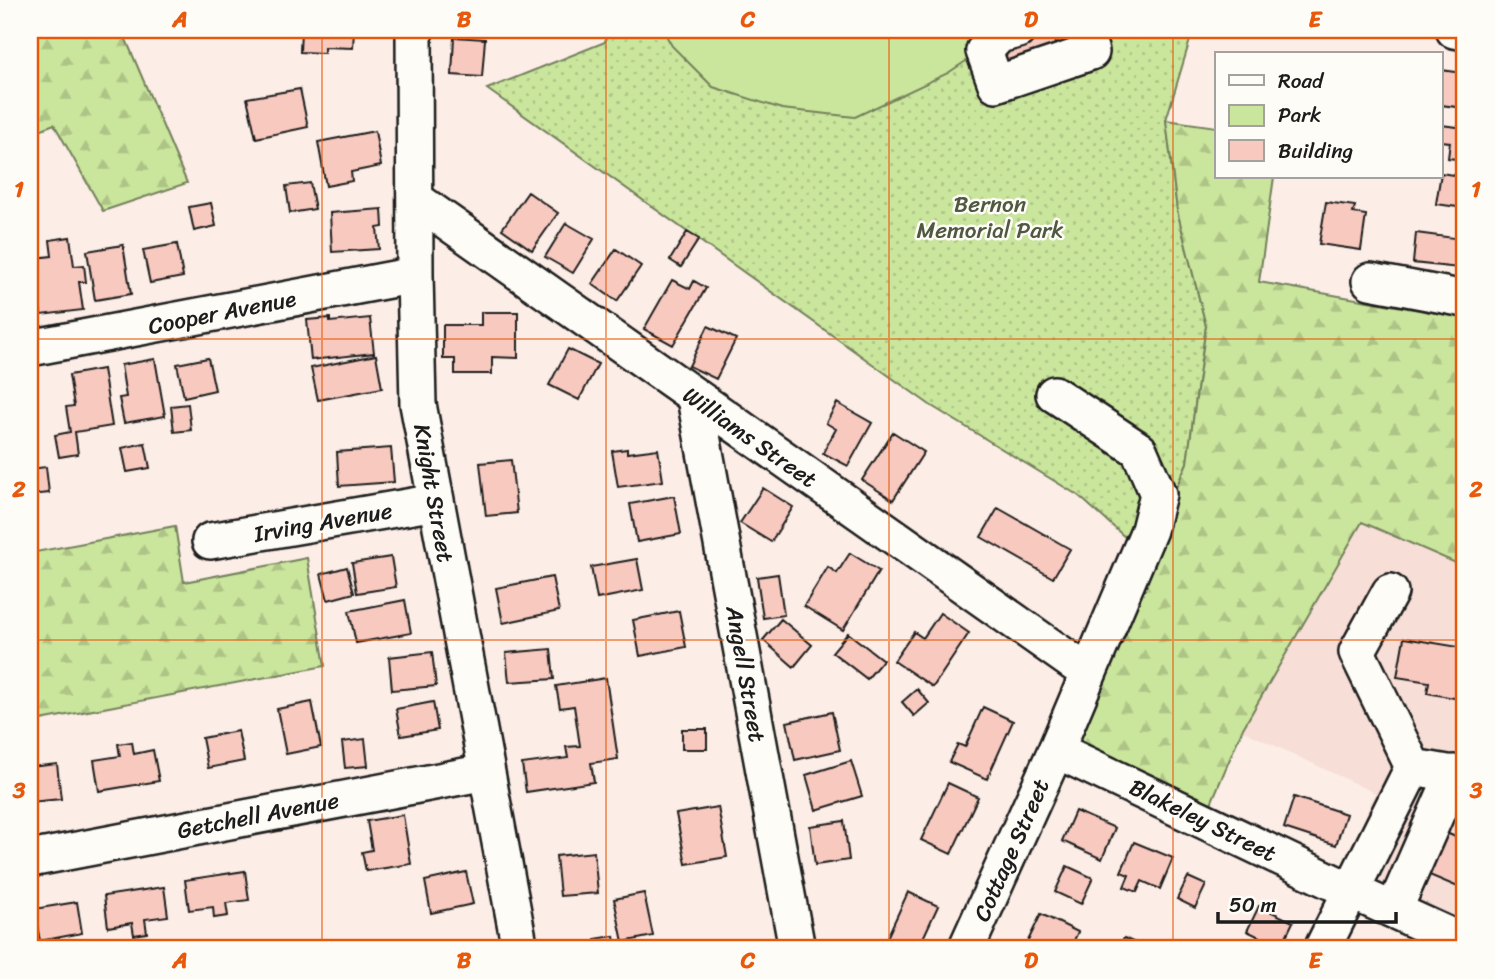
<svg xmlns="http://www.w3.org/2000/svg" width="1495" height="979" font-family="Sriracha,sans-serif">
<style>
.built{fill:#f7ded6}
.green{fill:url(#green-dots);stroke:#73805c;stroke-width:2}
.forest{fill:url(#forest-firs);stroke:#73805c;stroke-width:2}
.pitch{fill:#cae59c;stroke:#73805c;stroke-width:2}
.building{fill:#f8c9bf;stroke:#1c1c1c;stroke-width:2}
.lines{fill:none;stroke-linecap:round;stroke-linejoin:round}
.minor-casing{stroke:#1c1c1c;stroke-width:40}
.minor{stroke:#fdfcf7;stroke-width:35}
.grid{fill:none;stroke:#e8590c;stroke-width:2;stroke-opacity:0.55}
.labels{text-anchor:middle;stroke-width:5;stroke-linejoin:round;paint-order:stroke}
.park-label{font-size:23px;fill:#505842;stroke:#fdfcf7}
.street-label{font-size:23px;fill:#1c1c1c;stroke:#fdfcf7}
.neatline{fill:none;stroke:#e8590c;stroke-width:2.5}
.grid-label{font-size:23px;text-anchor:middle;font-weight:bold;fill:#e8590c}
</style>
<defs>
<pattern id="green-dots" width="8" height="8" patternUnits="userSpaceOnUse" patternTransform="scale(1.75)"><rect width="8" height="8" fill="#cae59c"/><path d="M2 2h.1M6 6h.1" fill="none" stroke="#adc486" stroke-width="1.8" stroke-linecap="round"/></pattern>
<pattern id="forest-firs" width="22" height="20" patternUnits="userSpaceOnUse" patternTransform="scale(1.75)"><rect width="22" height="20" fill="#cae59c"/><path d="M5 1l3.5 6h-7zM16 11l3.5 6h-7z" fill="#adc486"/></pattern>
</defs>
<rect width="100%" height="100%" fill="#fcede6"/>
<filter id="ink" filterUnits="userSpaceOnUse"><feTurbulence type="fractalNoise" baseFrequency=".0143" numOctaves="2"/><feDisplacementMap in="SourceGraphic" scale="14" xChannelSelector="R" yChannelSelector="G"/><feConvolveMatrix kernelMatrix="1 2 1 2 8 2 1 2 1" color-interpolation-filters="sRGB"/></filter>
<g filter="url(#ink)">
<path class="built" d="M1362 522 1465 567V949L1335 889 1375 793 1242 730Z"/>
<path class="green" d="M607 30H1193L1166 120 1177 210 1206 326 1187 463 1146 556 1079 496 930 405 487 89 605 42Z"/>
<path class="forest" d="M30 30H122L187 183 103 211 54 124 30 134Z
M1166 120 1217 127V177H1274L1259 282 1465 318V567L1362 522 1242 730 1204 820 1069 750 1146 556 1187 463 1206 326 1177 210Z
M175 526 184 582 307 558 325 666 30 722V553Z"/>
<path class="pitch" d="M663 30H1004L999 39 948 73 855 117 782 109 713 87 672 46Z"/>
<path class="building" d="M301 30H354L353 48 324 47V53L300 52Z
M1042 30H1051L1059 56 1004 73 995 44Z
M454 37 485 39 482 77 452 75Z
M1465 58V108L1441 105V70L1463 73Z
M300 89 308 127 256 138 247 98Z
M1441 125 1465 128V160L1448 158 1450 142 1441 141Z
M375 131 381 166 351 172 352 181 326 186 318 142Z
M1441 173 1465 177V208L1436 204Z
M310 183 315 209 290 213 286 186Z
M528 192 558 213 532 250 502 229Z
M1326 202 1355 206 1353 213 1366 215 1361 250 1319 244Z
M211 203 216 226 194 231 189 207Z
M382 209 383 227 377 228 379 249 332 252 330 213Z
M566 223 594 239 573 273 545 257Z
M687 232 699 239 681 267 670 260Z
M1416 233 1462 239 1459 268 1413 263Z
M70 237 74 266 84 265 86 282H79L83 310 41 315 34 258 52 256 50 240Z
M177 244 183 277 150 283 143 250Z
M123 245 131 294 95 300 87 251Z
M616 249 641 266 617 301 592 284Z
M672 280 690 289 694 281 706 288 673 345 644 329Z
M481 312H518V358L492 357V374H455V359H443V325H481Z
M330 318V322L370 318 374 353 311 360 307 320Z
M708 326 736 339 716 379 689 366Z
M568 349 598 364 579 400 549 385Z
M376 355 382 388 318 400 311 368Z
M208 358 215 390 184 397 177 364Z
M155 359 165 416 124 423 119 398 126 397 121 365Z
M103 369 112 426 75 432 78 454 59 457 55 435 70 432 66 407 74 406 69 375Z
M837 403 872 423 848 466 823 453 836 429 826 423Z
M188 404 191 430 174 432 171 406Z
M893 432 924 452 893 500 862 480Z
M145 443 150 468 127 472 122 448Z
M391 448 394 482 339 486 337 452Z
M627 449V453L658 449 663 481 618 487 612 451Z
M511 460 517 513 486 516 480 463Z
M46 467 49 493 30 495V469Z
M763 488 793 507 771 542 740 523Z
M674 496 681 534 637 542 630 504Z
M998 508 1070 549 1053 578 981 537Z
M850 553 879 571 843 630 804 606 828 567 837 573Z
M391 557 396 587 357 593 352 563Z
M637 559 643 590 597 599 591 567Z
M347 567 354 593 328 600 321 574Z
M778 574 784 615 763 618 757 577Z
M552 577 559 611 503 623 496 588Z
M405 600 411 633 356 643 349 611Z
M679 611 686 647 640 656 633 620Z
M940 613 969 633 933 687 894 661 914 632 923 638Z
M781 619 812 645 794 667 763 640Z
M848 633 883 660 867 679 832 652Z
M1404 638 1465 648V700L1427 693 1429 682 1397 677Z
M551 649 554 679 509 682 506 653Z
M432 652 436 686 392 690 389 657Z
M606 678 618 759 591 763 594 782 526 792 522 764 568 758 566 747 580 746 574 706 560 708 556 686Z
M917 689 929 703 914 716 902 702Z
M312 702 321 747 286 754 277 709Z
M433 702 438 730 401 736 396 709Z
M983 707 1013 721 987 779 949 762 958 744 965 747Z
M832 712 840 750 795 760 787 722Z
M682 729H707V749H682Z
M238 731 244 761 208 768 202 738Z
M365 739 368 766 345 768 342 742Z
M132 742 134 754 153 750 159 781 99 791 94 760 120 756 118 744Z
M851 761 862 796 816 810 806 775Z
M57 764 61 799 30 802V767Z
M948 783 978 797 951 854 921 840Z
M1294 797 1346 814 1336 845 1284 828Z
M718 807 727 857 686 864 676 814Z
M1075 811 1115 828 1102 859 1062 841Z
M403 815 411 864 366 871 362 852 372 850 367 821Z
M844 821 849 860 815 865 810 826Z
M1444 832 1465 841V890L1427 874Z
M1134 842 1173 858 1160 889 1142 881 1137 892 1124 887 1129 875 1121 872Z
M594 852 598 893 560 896 556 856Z
M1067 866 1093 878 1081 904 1055 892Z
M245 871 249 900 226 903 228 916 214 918 213 907 189 910 185 880Z
M466 872 473 904 431 913 425 881Z
M1188 877 1206 885 1195 908 1177 899Z
M164 887 168 916 145 919 147 933 134 935 132 923 108 927 104 896Z
M908 892 938 906 918 949H906L886 940Z
M644 893 653 936 623 942 614 899Z
M77 902 82 933 40 941 34 909Z
M1259 906 1293 922 1281 947 1247 931Z
M1041 914 1078 932 1070 949H1024Z
M614 936 616 949H596L595 939Z
M1124 938 1144 947 1143 949H1118Z
M855 940V949H828L827 942Z"/>
<g class="lines">
<g class="minor-casing">
<path id="minor" d="M414 30 415 275 418 404 520 949
M1018 30 999 35 984 51 996 84 1091 52 1084 30
M1454 30 1465 32
M415 199 1088 673
M1370 281 1465 299
M30 348 415 275
M695 398 797 949
M210 541 436 502
M1390 592 1357 652 1413 767 1465 776
M1056 750 1349 890 1465 943
M30 859 486 772
M1394 910 1454 773
M966 949 1056 750 1149 530 1158 494 1139 450 1054 394
M1322 949 1413 767"/>
</g>
<use href="#minor" class="minor"/>
</g>
</g>
<path class="grid" d="M322 30V949M606 30V949M889 30V949M1173 30V949M30 339H1465M30 640H1465"/>
<g class="labels">
<g class="park-label">
<text x="990" y="212">Bernon<tspan x="990" dy="26">Memorial Park</tspan></text>
</g>
<g class="street-label">
<text transform="translate(222 312) rotate(-11)" y="8">Cooper Avenue</text>
<text transform="translate(750 437) rotate(35)" y="8">Williams Street</text>
<text transform="translate(434 493) rotate(80)" y="8">Knight Street</text>
<text transform="translate(323 522) rotate(-10)" y="8">Irving Avenue</text>
<text transform="translate(746 674) rotate(80)" y="8">Angell Street</text>
<text transform="translate(258 815) rotate(-11)" y="8">Getchell Avenue</text>
<text transform="translate(1203 820) rotate(26)" y="8">Blakeley Street</text>
<text transform="translate(1011 850) rotate(-66)" y="8">Cottage Street</text>
</g>
</g>
<rect width="1495" height="979" fill="none" stroke="#fdfcf7" stroke-width="77"/>
<rect x="1215" y="52" width="228" height="126" fill="#fdfcf7" stroke="#a3a29f" stroke-width="2"/>
<rect x="1229" y="75" width="35" height="10" fill="#fdfcf7" stroke="#a3a29f" stroke-width="2"/>
<text x="1278" y="88" font-size="21" fill="#1c1c1c">Road</text>
<rect x="1229" y="105" width="35" height="21" fill="#cae59c" stroke="#a3a29f" stroke-width="2"/>
<text x="1278" y="122" font-size="21" fill="#1c1c1c">Park</text>
<rect x="1229" y="140" width="35" height="21" fill="#f8c9bf" stroke="#a3a29f" stroke-width="2"/>
<text x="1278" y="158" font-size="21" fill="#1c1c1c">Building</text>
<path d="M1218 912v10h178v-10" fill="none" stroke="#1c1c1c" stroke-width="3.5"/>
<text x="1229" y="912" font-size="21" fill="#1c1c1c" stroke="#fdfcf7" stroke-width="5" paint-order="stroke">50 m</text>
<rect x="38" y="38" width="1418" height="902" class="neatline"/>
<g class="grid-label">
<text x="180" y="27">A</text>
<text x="464" y="27">B</text>
<text x="748" y="27">C</text>
<text x="1031" y="27">D</text>
<text x="1315" y="27">E</text>
<text x="19" y="197">1</text>
<text x="1476" y="197">1</text>
<text x="19" y="497">2</text>
<text x="1476" y="497">2</text>
<text x="19" y="798">3</text>
<text x="1476" y="798">3</text>
<text x="180" y="968">A</text>
<text x="464" y="968">B</text>
<text x="748" y="968">C</text>
<text x="1031" y="968">D</text>
<text x="1315" y="968">E</text>
</g>
</svg>
